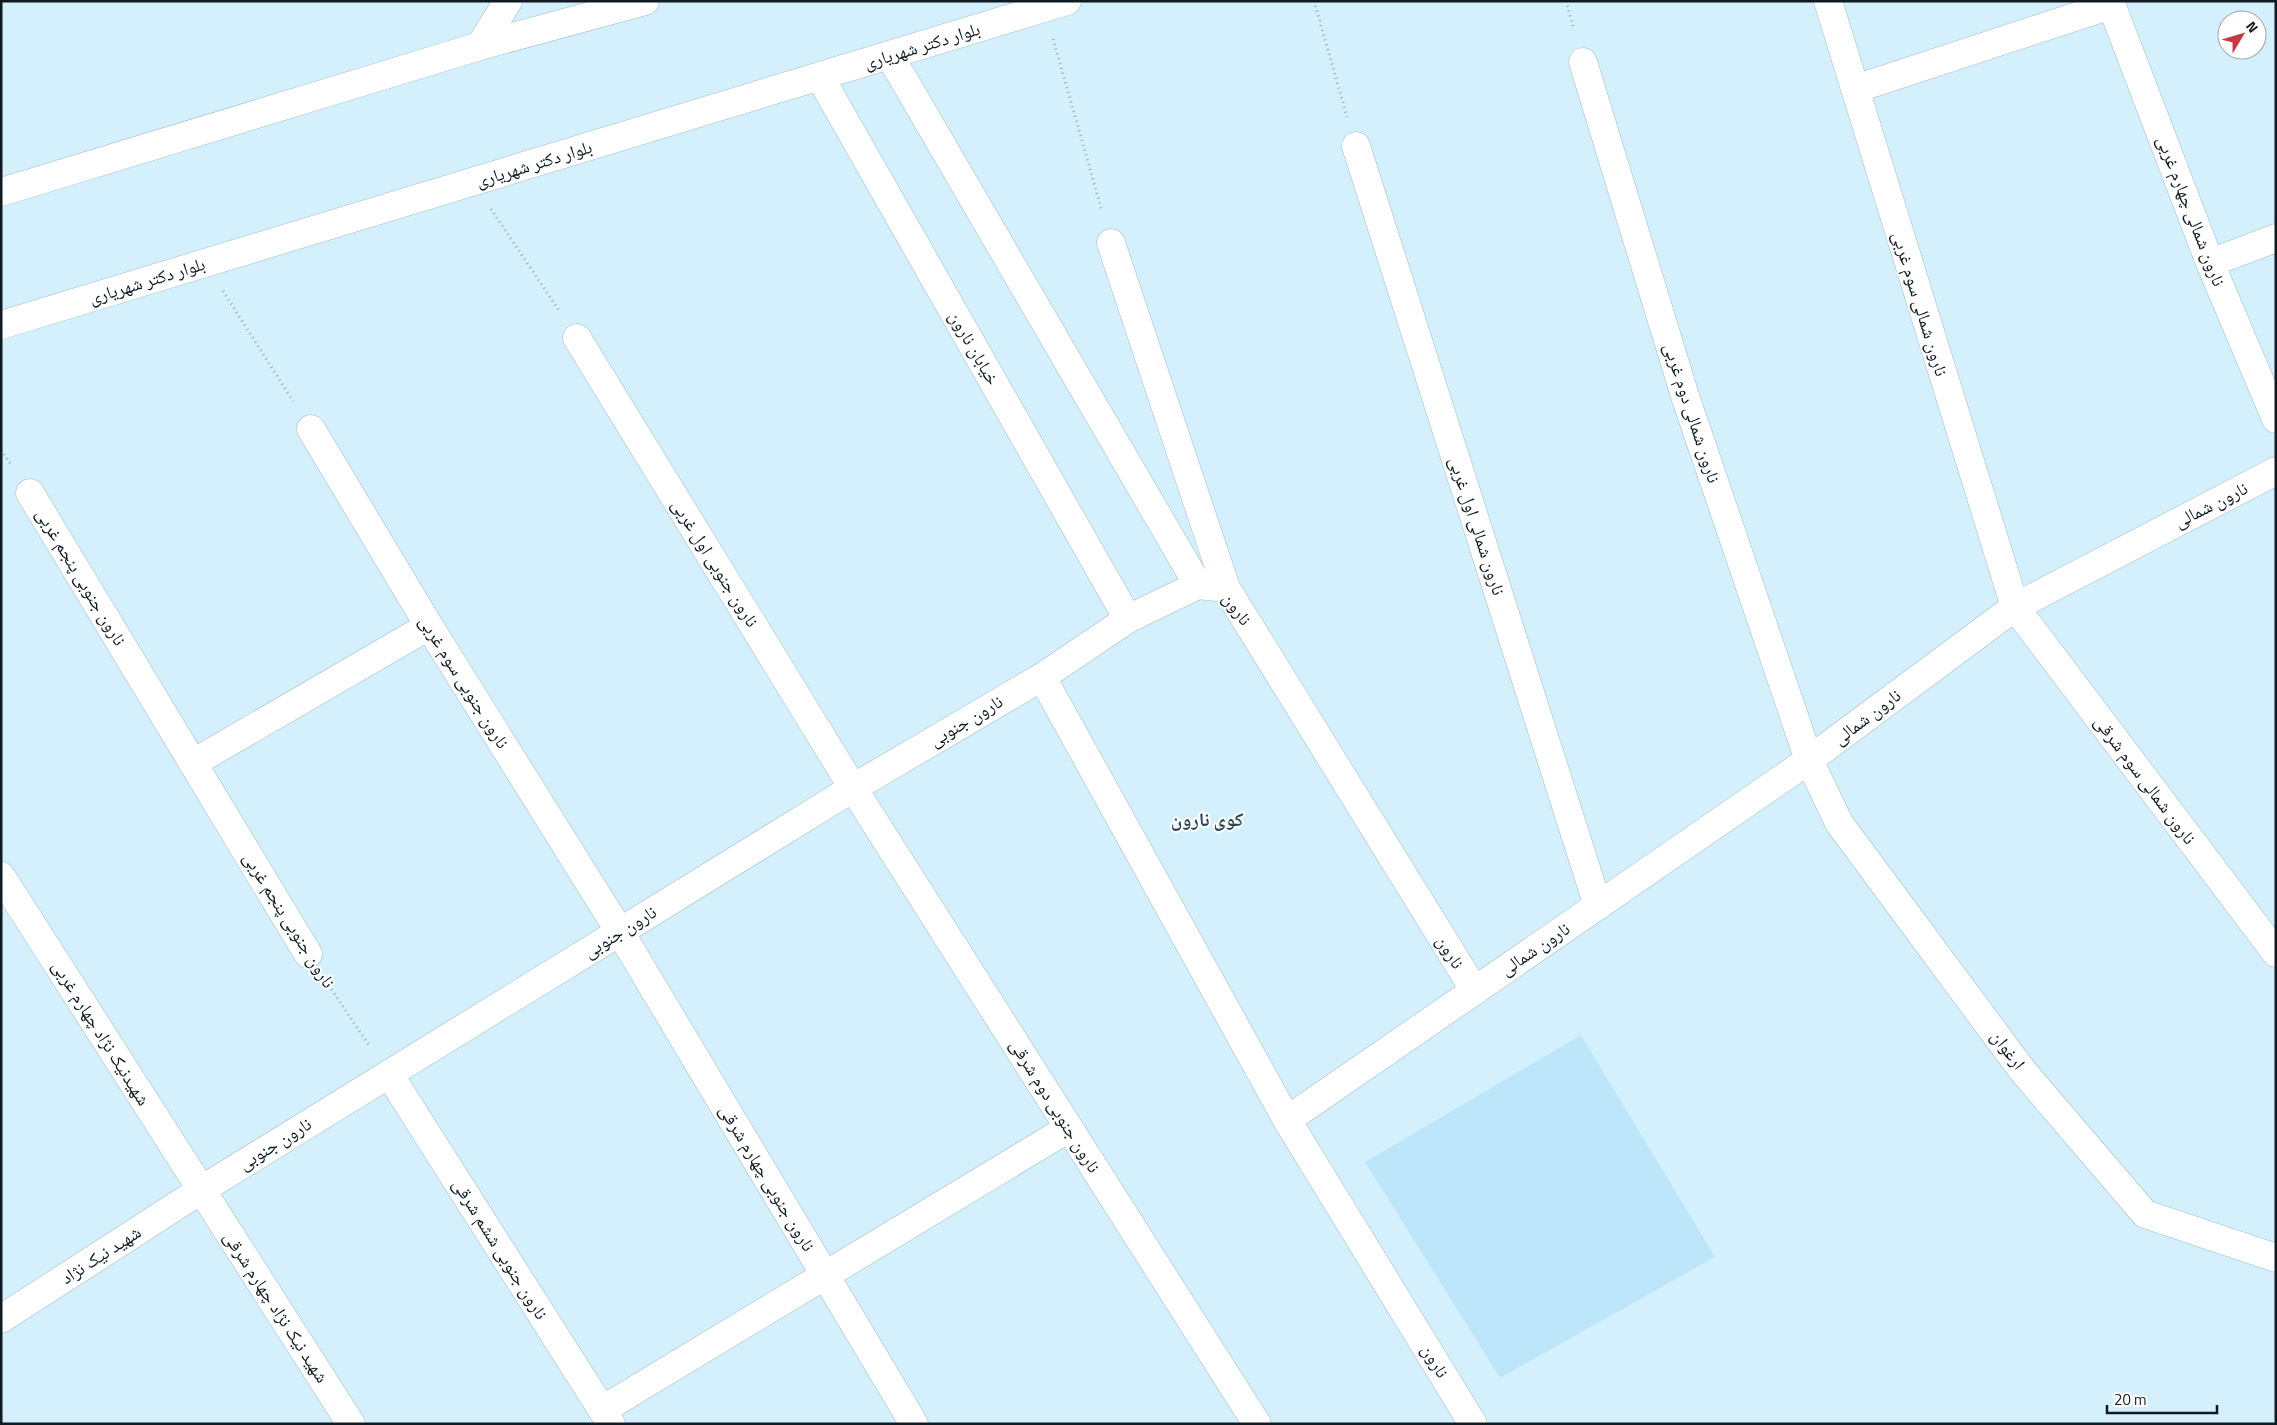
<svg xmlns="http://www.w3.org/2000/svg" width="2277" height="1425" font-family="'Titillium Web','Noto Naskh Arabic',sans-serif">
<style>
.built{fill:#bde6fb}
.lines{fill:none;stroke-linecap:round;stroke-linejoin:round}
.minor-casing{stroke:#9cbbcb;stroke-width:29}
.major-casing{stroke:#9cbbcb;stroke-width:29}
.path{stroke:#94abb5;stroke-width:3;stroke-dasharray:1 4;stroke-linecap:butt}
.minor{stroke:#fff;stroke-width:28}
.major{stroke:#fff;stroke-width:28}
.labels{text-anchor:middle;stroke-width:4;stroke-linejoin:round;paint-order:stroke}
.street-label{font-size:18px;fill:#0f1b21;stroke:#fff}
.neighbourhood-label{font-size:19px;font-weight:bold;fill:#2a4754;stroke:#fff}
</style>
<rect width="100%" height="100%" fill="#d5f0fd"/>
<path class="built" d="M1581 1035 1715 1257 1500 1378 1365 1162Z"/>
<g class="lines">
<g class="minor-casing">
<path id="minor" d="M1828 1 2015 607 2276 953
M2110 1 2210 263 2276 419
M1583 62 1685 396 1809 760 1839 823 2022 1070 2145 1214 2276 1258
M1855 89 2111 5
M1356 146 1598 906
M1111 243 1226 588
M2210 263 2276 238
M577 338 853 788 1257 1424
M311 429 429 626 620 932 914 1424
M30 493 308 954
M193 763 429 626
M1 876 351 1424
M1475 991 1226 588 1198 585 1128 619 1042 677 1287 1120 1809 760 2015 607 2276 471
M389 1074 611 1424
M1 1319 201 1190 853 788 1042 677
M602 1410 1069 1128"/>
</g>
<g class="major-casing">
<path id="major" d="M480 46 508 1
M890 56 1198 585
M820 77 1128 619
M1 192 480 46 645 1
M1 325 1067 1
M1287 1120 1473 1424"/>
</g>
<path class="path" d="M1314 1 1347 117
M1566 1 1574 30
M1053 39 1102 211
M491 209 560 312
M223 291 293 401
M1 450 12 466
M326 981 370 1047"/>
<use href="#minor" class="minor"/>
<use href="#major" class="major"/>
</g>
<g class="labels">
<g class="street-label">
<text transform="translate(922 46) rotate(-17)" y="6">بلوار دکتر شهریاری</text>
<text transform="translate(534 164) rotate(-17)" y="6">بلوار دکتر شهریاری</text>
<text transform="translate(2191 211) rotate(69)" y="6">نارون شمالی چهارم غربی</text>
<text transform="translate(147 281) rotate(-17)" y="6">بلوار دکتر شهریاری</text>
<text transform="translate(1920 304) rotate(73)" y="6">نارون شمالی سوم غربی</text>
<text transform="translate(974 348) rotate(60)" y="6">خیابان نارون</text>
<text transform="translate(1692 413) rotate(72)" y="6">نارون شمالی دوم غربی</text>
<text transform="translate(2211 505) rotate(-27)" y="6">نارون شمالی</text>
<text transform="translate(1477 526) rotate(72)" y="6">نارون شمالی اول غربی</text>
<text transform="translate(715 563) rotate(58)" y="6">نارون جنوبی اول غربی</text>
<text transform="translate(81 577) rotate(59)" y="6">نارون جنوبی پنجم غربی</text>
<text transform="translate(1237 609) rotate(54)" y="6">نارون</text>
<text transform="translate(464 682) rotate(58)" y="6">نارون جنوبی سوم غربی</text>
<text transform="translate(1867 717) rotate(-37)" y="6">نارون شمالی</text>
<text transform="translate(966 721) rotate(-31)" y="6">نارون جنوبی</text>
<text transform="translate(2145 780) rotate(53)" y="6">نارون شمالی سوم شرقی</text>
<text transform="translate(289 920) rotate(58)" y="6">نارون جنوبی پنجم غربی</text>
<text transform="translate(620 932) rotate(-32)" y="6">نارون جنوبی</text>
<text transform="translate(1535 949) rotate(-34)" y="6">نارون شمالی</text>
<text transform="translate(1450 952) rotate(58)" y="6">نارون</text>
<text transform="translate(101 1033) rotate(58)" y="6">شهیدنیک نژاد چهارم غربی</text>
<text transform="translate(2008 1050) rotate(53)" y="6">ارغوان</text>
<text transform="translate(1055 1106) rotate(58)" y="6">نارون جنوبی دوم شرقی</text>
<text transform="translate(275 1144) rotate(-32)" y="6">نارون جنوبی</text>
<text transform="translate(767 1178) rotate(59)" y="6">نارون جنوبی چهارم شرقی</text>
<text transform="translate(500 1249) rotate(58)" y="6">نارون جنوبی ششم شرقی</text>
<text transform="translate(101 1255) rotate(-33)" y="6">شهید نیک نژاد</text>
<text transform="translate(276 1307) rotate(57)" y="6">شهید نیک نژاد چهارم شرقی</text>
<text transform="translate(1435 1361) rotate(59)" y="6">نارون</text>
</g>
<g class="neighbourhood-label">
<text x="1207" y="826">کوی نارون</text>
</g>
</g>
<rect width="2277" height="1425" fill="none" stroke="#0f1b21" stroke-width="5"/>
<g transform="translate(2242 35) rotate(52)"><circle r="24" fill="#ffffff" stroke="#9fa4a6"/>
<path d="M0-4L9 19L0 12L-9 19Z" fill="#c73746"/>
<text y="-8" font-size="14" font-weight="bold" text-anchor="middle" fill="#0f1b21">N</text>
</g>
<path d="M2107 1405v8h110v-8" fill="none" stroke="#0f1b21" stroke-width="2.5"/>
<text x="2114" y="1405" font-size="15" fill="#0f1b21" stroke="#ffffff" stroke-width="4" paint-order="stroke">20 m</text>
</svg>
